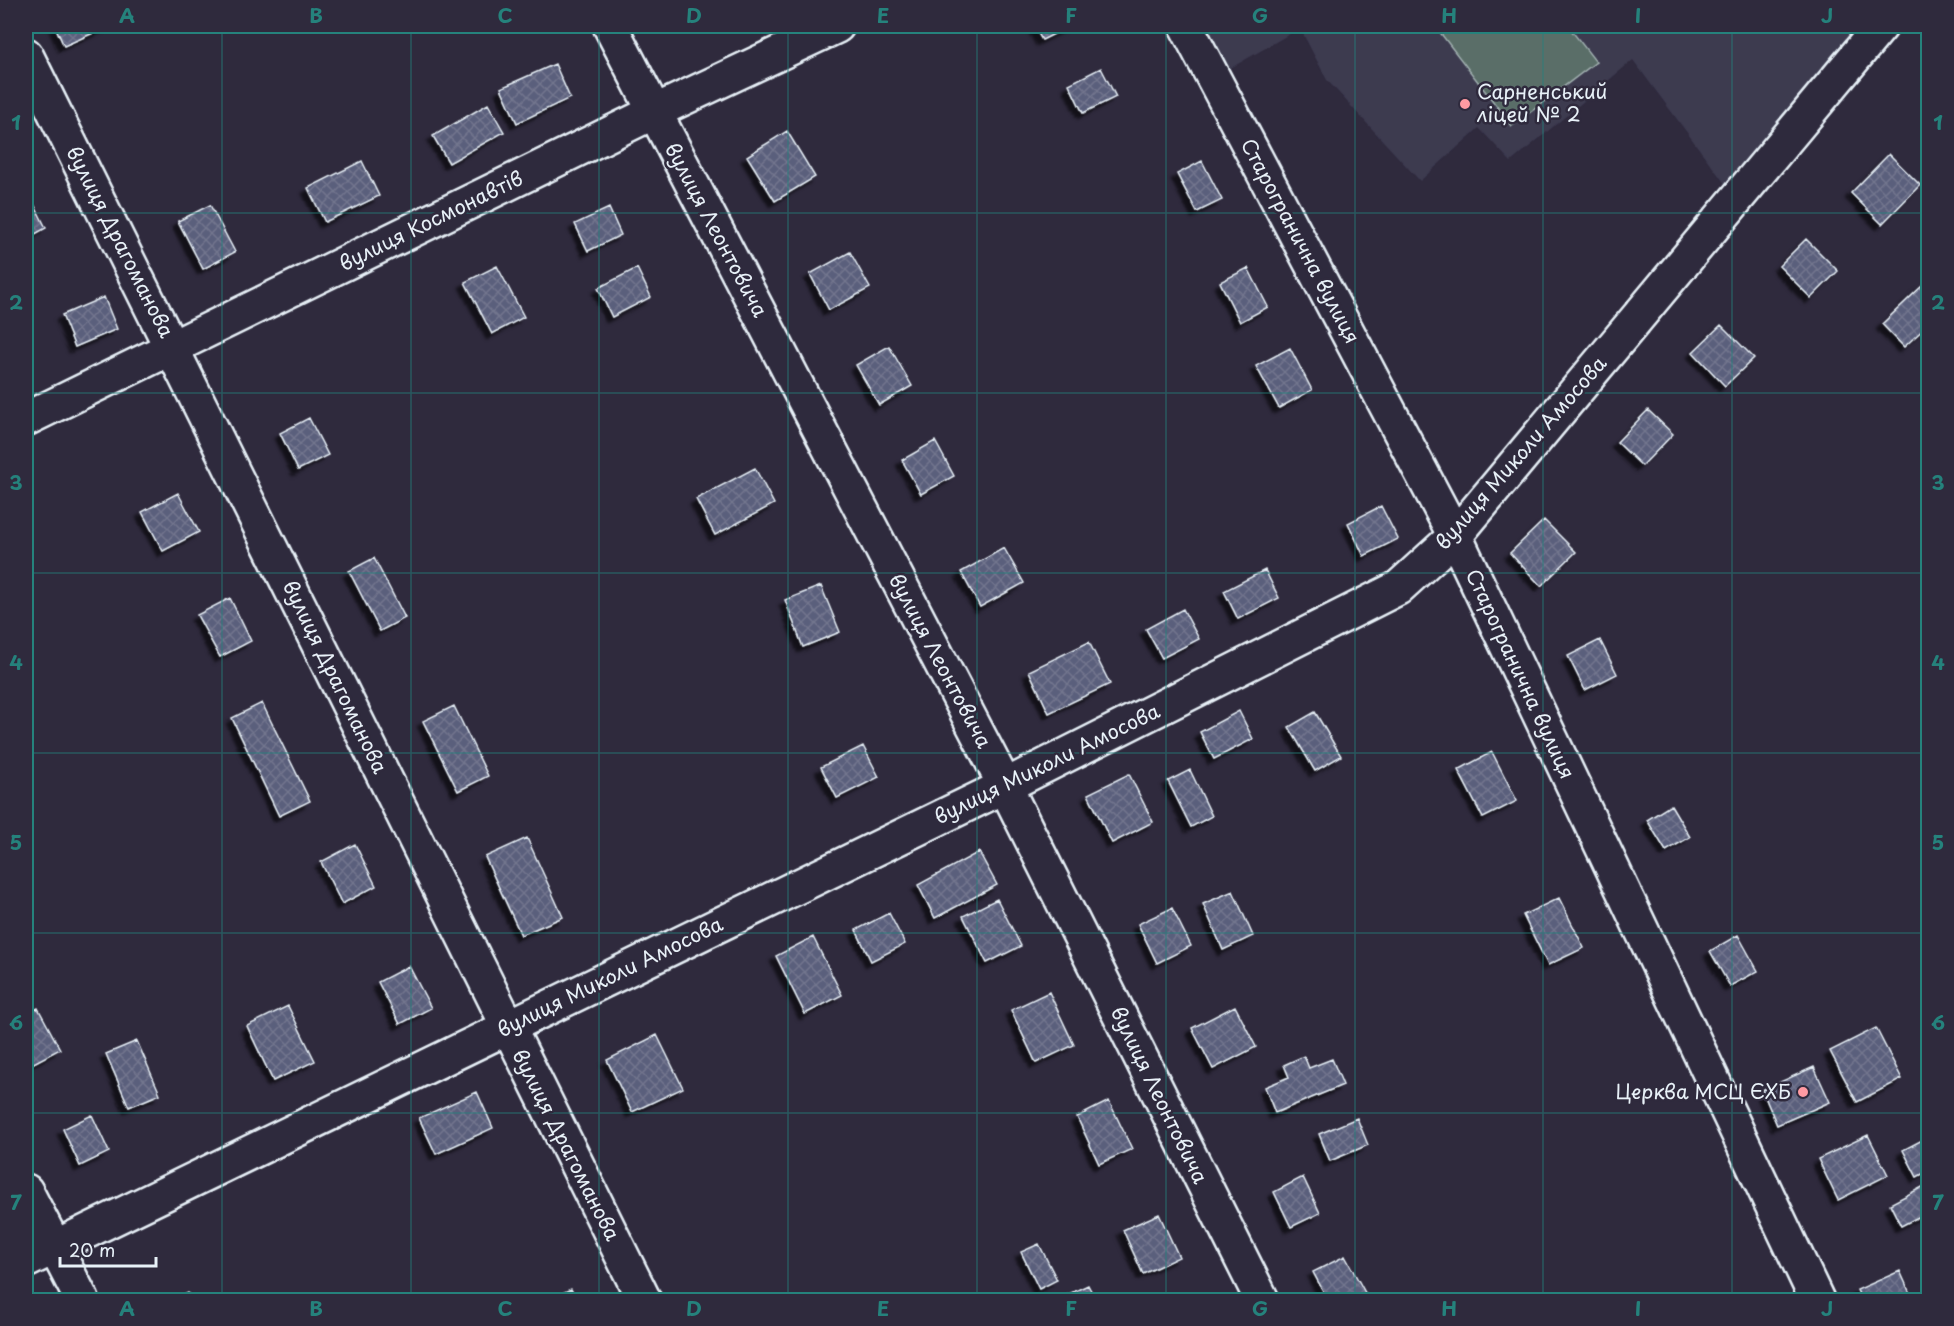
<svg xmlns="http://www.w3.org/2000/svg" width="1954" height="1326" font-family="'Playpen Sans',sans-serif">
<style>
.built{fill:#3c3a50}
.grass{fill:#5a6e67;stroke:#a1b0b0;stroke-width:1.5}
.building{fill:url(#building-cross-hatch);stroke:#e8f1f8;stroke-width:1.5;filter:url(#shadow)}
.lines{fill:none;stroke-linecap:round;stroke-linejoin:round}
.minor-casing{stroke:#e8f1f8;stroke-width:38}
.minor{stroke:#2f2a3d;stroke-width:33}
.grid{fill:none;stroke:#25827c;stroke-width:1.5;stroke-opacity:0.55}
.poi-dot{fill:#ff9aa2;stroke:#2f2a3d;stroke-width:2}
.labels{text-anchor:middle;stroke-width:5;stroke-linejoin:round;paint-order:stroke}
.poi-label{font-size:20px;fill:#e8f1f8;stroke:#2f2a3d;text-anchor:start}
.street-label{font-size:20px;fill:#e8f1f8;stroke:#2f2a3d}
.neatline{fill:none;stroke:#25827c;stroke-width:2}
.grid-label{font-size:20px;text-anchor:middle;font-weight:bold;fill:#25827c}
</style>
<defs>
<pattern id="building-cross-hatch" width="8" height="8" patternUnits="userSpaceOnUse" patternTransform="scale(1.5)"><rect width="8" height="8" fill="#5a5e7b"/><path d="M0 0l8 8M0 8l8-8" fill="none" stroke="#72768e"/></pattern>
<filter id="shadow"><feDropShadow dx="-5.5" dy="5.5" stdDeviation="1.5" flood-color="#0009"/></filter>
</defs>
<rect width="100%" height="100%" fill="#2f2a3d"/>
<filter id="ink" filterUnits="userSpaceOnUse"><feTurbulence type="fractalNoise" baseFrequency=".0167" numOctaves="2"/><feDisplacementMap in="SourceGraphic" scale="12" xChannelSelector="R" yChannelSelector="G"/><feConvolveMatrix kernelMatrix="1 2 1 2 8 2 1 2 1" color-interpolation-filters="sRGB"/></filter>
<g filter="url(#ink)">
<path class="built" d="M1207 26H1861L1726 185 1633 60 1511 162 1479 128 1420 181 1327 80 1300 28 1229 69Z"/>
<path class="grass" d="M1435 26H1568L1596 62 1512 126Z"/>
<path class="building" d="M55 26H109L64 46Z
M1034 26H1070L1042 40Z
M555 64 570 98 517 123 501 88Z
M1101 68 1116 97 1083 113 1069 84Z
M488 104 504 132 449 163 433 136Z
M787 131 815 177 775 201 747 156Z
M1889 154 1920 185 1882 224 1851 193Z
M362 161 379 196 325 222 308 188Z
M1202 161 1222 200 1197 212 1177 174Z
M26 188 46 228 26 239Z
M210 205 235 252 203 269 178 221Z
M609 208 621 235 588 251 575 224Z
M1806 239 1838 271 1811 298 1779 266Z
M850 252 870 288 829 310 810 274Z
M497 266 524 317 492 334 465 282Z
M637 268 651 297 612 317 598 288Z
M1248 268 1268 307 1240 322 1220 282Z
M1923 285 1928 290V325L1904 347 1882 324Z
M104 297 117 329 75 347 62 315Z
M1721 325 1754 358 1725 386 1693 352Z
M889 346 912 386 879 405 856 365Z
M1290 348 1312 390 1279 408 1256 366Z
M1648 410 1673 434 1642 466 1617 442Z
M309 418 328 455 298 470 280 433Z
M935 441 954 476 921 494 902 460Z
M755 468 774 504 715 535 696 499Z
M178 493 199 532 163 551 142 512Z
M1381 506 1398 539 1364 556 1348 523Z
M1544 520 1576 552 1541 586 1510 553Z
M1004 548 1024 583 980 607 961 572Z
M374 558 405 618 380 631 349 571Z
M1265 570 1279 598 1238 619 1224 591Z
M821 586 840 632 803 647 785 600Z
M230 598 251 641 220 657 197 615Z
M1183 609 1199 639 1162 658 1146 629Z
M1600 640 1617 674 1585 690 1568 656Z
M1089 642 1110 684 1049 713 1029 671Z
M262 703 310 801 279 816 232 718Z
M454 706 488 776 458 791 423 721Z
M1239 711 1253 739 1214 759 1200 732Z
M1315 712 1341 756 1315 771 1289 727Z
M863 746 879 777 837 798 821 767Z
M1492 752 1517 801 1483 818 1458 770Z
M1190 770 1212 816 1191 827 1168 781Z
M1129 774 1153 822 1112 843 1088 794Z
M1671 805 1690 837 1666 851 1647 820Z
M527 838 563 917 521 935 485 857Z
M355 844 376 886 342 904 321 862Z
M979 852 997 885 935 918 918 885Z
M1233 891 1253 936 1223 950 1203 904Z
M1559 898 1584 948 1548 965 1523 915Z
M997 899 1021 946 987 963 963 916Z
M1172 908 1191 946 1157 963 1138 924Z
M889 913 905 944 871 961 856 930Z
M1738 935 1758 971 1730 986 1710 951Z
M813 937 842 995 805 1014 776 956Z
M409 966 431 1008 400 1024 378 982Z
M1049 992 1074 1045 1036 1063 1011 1010Z
M288 1006 315 1061 273 1081 247 1026Z
M1235 1006 1256 1047 1213 1069 1192 1028Z
M38 1008 60 1049 30 1065 26 1056V1014Z
M1876 1028 1902 1079 1857 1102 1830 1051Z
M657 1035 683 1088 632 1112 607 1060Z
M137 1041 160 1094 129 1107 106 1054Z
M1304 1056 1309 1068 1332 1059 1343 1085 1275 1113 1265 1087 1289 1077 1284 1065Z
M1814 1067 1830 1102 1777 1125 1762 1090Z
M477 1092 493 1128 436 1154 419 1118Z
M1109 1101 1132 1149 1099 1164 1077 1117Z
M92 1115 109 1152 80 1166 63 1129Z
M1357 1118 1368 1145 1330 1161 1319 1134Z
M1868 1135 1888 1175 1838 1200 1818 1159Z
M1928 1137V1171L1917 1177 1903 1150Z
M1303 1177 1320 1213 1291 1227 1274 1192Z
M1928 1184V1212L1901 1226 1890 1204Z
M1159 1214 1179 1257 1143 1274 1123 1230Z
M1039 1244 1057 1280 1039 1289 1021 1252Z
M1345 1256 1369 1300H1328L1313 1272Z
M1900 1271 1913 1300H1862L1857 1290Z
M1088 1285 1096 1300H1056Z
M571 1289 577 1300H547Z
M188 1293 192 1300H174Z"/>
<g class="lines">
<g class="minor-casing">
<path id="minor" d="M610 26 1005 786 1262 1300
M1186 26 1455 536 1817 1300
M26 55 644 1300
M26 419 654 112 837 26
M26 1191 82 1300
M26 1261 1005 786 1398 588 1455 536 1881 26"/>
</g>
<use href="#minor" class="minor"/>
</g>
</g>
<path class="grid" d="M222 26V1300M411 26V1300M599 26V1300M788 26V1300M977 26V1300M1166 26V1300M1355 26V1300M1543 26V1300M1732 26V1300M26 213H1928M26 393H1928M26 573H1928M26 753H1928M26 933H1928M26 1113H1928"/>
<g class="poi-dot">
<circle cx="1465" cy="104" r="6"/>
<circle cx="1803" cy="1092" r="6"/>
</g>
<g class="labels">
<g class="poi-label">
<text x="1477" y="99">Сарненський<tspan x="1477" dy="23">ліцей № 2</tspan></text>
<text x="1791" y="1099" text-anchor="end">Церква МСЦ ЄХБ</text>
</g>
<g class="street-label">
<text transform="translate(431 221) rotate(-26)" y="7">вулиця Космонавтів</text>
<text transform="translate(716 230) rotate(62)" y="7">вулиця Леонтовича</text>
<text transform="translate(1300 241) rotate(62)" y="7">Старогранична вулиця</text>
<text transform="translate(120 242) rotate(63)" y="7">вулиця Драгоманова</text>
<text transform="translate(1521 453) rotate(-49)" y="7">вулиця Миколи Амосова</text>
<text transform="translate(940 661) rotate(62)" y="7">вулиця Леонтовича</text>
<text transform="translate(1520 674) rotate(65)" y="7">Старогранична вулиця</text>
<text transform="translate(335 677) rotate(64)" y="7">вулиця Драгоманова</text>
<text transform="translate(1047 764) rotate(-26)" y="7">вулиця Миколи Амосова</text>
<text transform="translate(610 977) rotate(-26)" y="7">вулиця Миколи Амосова</text>
<text transform="translate(1159 1095) rotate(64)" y="7">вулиця Леонтовича</text>
<text transform="translate(566 1145) rotate(63)" y="7">вулиця Драгоманова</text>
</g>
</g>
<rect width="1954" height="1326" fill="none" stroke="#2f2a3d" stroke-width="66"/>
<path d="M60 1257v9h96v-9" fill="none" stroke="#e8f1f8" stroke-width="3"/>
<text x="69" y="1257" font-size="18" fill="#e8f1f8" stroke="#2f2a3d" stroke-width="4.5" paint-order="stroke">20 m</text>
<rect x="33" y="33" width="1888" height="1260" class="neatline"/>
<g class="grid-label">
<text x="127" y="23">A</text>
<text x="316" y="23">B</text>
<text x="505" y="23">C</text>
<text x="694" y="23">D</text>
<text x="883" y="23">E</text>
<text x="1071" y="23">F</text>
<text x="1260" y="23">G</text>
<text x="1449" y="23">H</text>
<text x="1638" y="23">I</text>
<text x="1827" y="23">J</text>
<text x="16" y="130">1</text>
<text x="1938" y="130">1</text>
<text x="16" y="310">2</text>
<text x="1938" y="310">2</text>
<text x="16" y="490">3</text>
<text x="1938" y="490">3</text>
<text x="16" y="670">4</text>
<text x="1938" y="670">4</text>
<text x="16" y="850">5</text>
<text x="1938" y="850">5</text>
<text x="16" y="1030">6</text>
<text x="1938" y="1030">6</text>
<text x="16" y="1210">7</text>
<text x="1938" y="1210">7</text>
<text x="127" y="1316">A</text>
<text x="316" y="1316">B</text>
<text x="505" y="1316">C</text>
<text x="694" y="1316">D</text>
<text x="883" y="1316">E</text>
<text x="1071" y="1316">F</text>
<text x="1260" y="1316">G</text>
<text x="1449" y="1316">H</text>
<text x="1638" y="1316">I</text>
<text x="1827" y="1316">J</text>
</g>
</svg>
